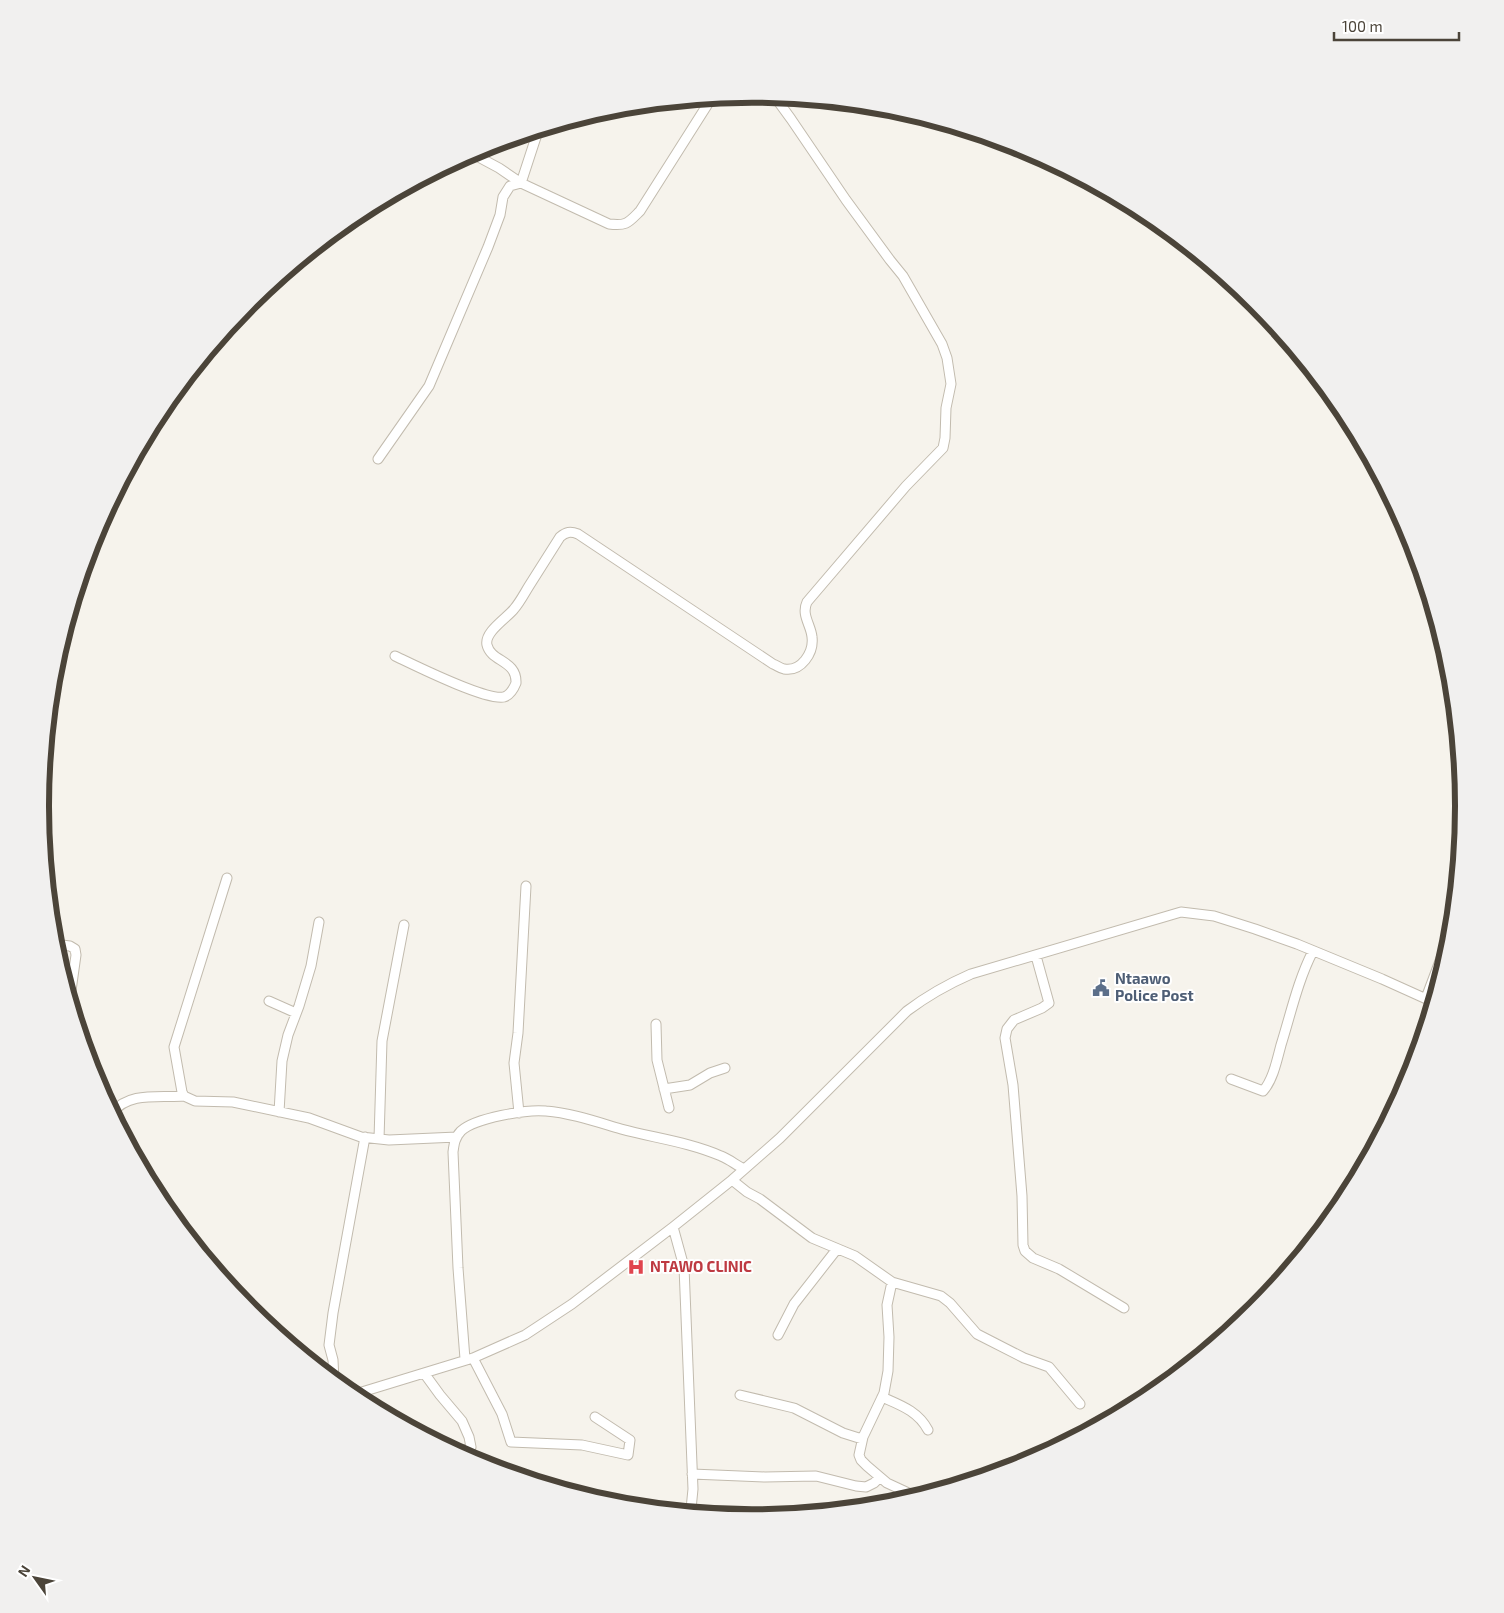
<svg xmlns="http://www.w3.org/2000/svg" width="1504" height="1613" font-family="'Exo 2',sans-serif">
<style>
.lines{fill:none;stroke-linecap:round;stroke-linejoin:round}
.minor-casing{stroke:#c2bbae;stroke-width:11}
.minor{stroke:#fff;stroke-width:9}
.labels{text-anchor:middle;stroke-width:4;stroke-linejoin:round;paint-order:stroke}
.service-label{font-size:15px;font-weight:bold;fill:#4e5e75;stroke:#fff;text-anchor:start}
.health-label{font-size:15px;font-weight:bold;fill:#be3a42;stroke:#fff;text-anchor:start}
.rim{fill:none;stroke:#4b4439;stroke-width:6}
</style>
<rect width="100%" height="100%" fill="#f6f3ec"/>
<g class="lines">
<g class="minor-casing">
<path id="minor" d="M471 153 499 168 521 183 609 224C627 226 628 223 640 211L711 99
M378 459 429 386 488 247 500 215 503 197 510 186 521 183 538 131
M395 656C414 665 486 701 504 697 510 695 514 688 516 683 517 660 491 662 487 645 484 632 507 618 514 609 520 602 524 594 529 586 539 570 550 553 560 537 566 532 570 531 578 534L773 664C776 665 780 668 784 669 801 672 814 653 812 637 811 625 801 615 807 602L906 486 943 448 945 438 946 408 951 384 947 358 942 344 903 276 890 260 846 200 791 119 775 97
M227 878 174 1047 182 1092 184 1096 195 1101 233 1102 309 1118 361 1137 389 1140 457 1137
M54 944 70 946 75 949 76 955 70 998
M1036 956 1049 1003 1042 1008 1014 1020 1007 1029 1005 1038 1013 1085 1022 1196 1023 1245 1025 1251 1033 1258 1059 1269 1124 1308
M1426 998 1452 929
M269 1001 296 1013
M656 1024 657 1060 669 1108
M1231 1079 1263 1091C1273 1080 1277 1060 1281 1045 1291 1013 1298 980 1313 951
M664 1089 690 1085 710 1073 725 1068
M279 1112 282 1061 288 1035 299 1006 311 966 319 922
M112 1113C129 1091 160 1098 184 1096
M519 1113 514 1063 518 1033 526 886
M379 1139 382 1041 404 925
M732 1180 747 1192 760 1199 812 1238 855 1256 892 1282 941 1296 950 1303 977 1334 1024 1358 1049 1367 1080 1404
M673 1227 684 1267 693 1489 691 1509 689 1512
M892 1282 887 1305 889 1337 888 1371 884 1393 863 1437 859 1455 861 1460 867 1466 887 1483 915 1496H920
M778 1335 794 1304 837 1249
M473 1358 502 1414 511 1442 582 1445 628 1455 630 1440 595 1417
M465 1359 458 1268 453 1152C454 1144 455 1137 461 1131 475 1118 527 1109 546 1111 571 1113 597 1122 621 1129 654 1138 689 1142 721 1156 729 1159 736 1165 744 1169
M424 1373 440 1395 462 1421 469 1437 471 1447 458 1453
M334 1380 333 1360 329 1345 333 1313 365 1137
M352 1395 473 1358 525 1335 572 1304 673 1227 732 1180 780 1138 907 1011C927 996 948 984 971 974L1181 912 1214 916 1255 929 1297 944 1382 979 1433 1002
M740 1395 794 1408 843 1433 862 1439
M882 1397C900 1405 918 1411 928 1430
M692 1474 765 1477 816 1476 856 1486 866 1487 874 1483 880 1477
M691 1509 726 1516"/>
</g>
<use href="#minor" class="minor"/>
</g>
<defs>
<g id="civic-bare" transform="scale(1.35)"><path d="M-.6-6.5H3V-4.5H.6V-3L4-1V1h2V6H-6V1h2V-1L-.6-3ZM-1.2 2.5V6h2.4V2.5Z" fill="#5c6f8a" stroke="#fff" stroke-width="2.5" paint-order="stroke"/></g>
<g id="hospital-bare" transform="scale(1.35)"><path d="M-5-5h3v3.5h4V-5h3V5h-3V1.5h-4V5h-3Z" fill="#e0444e" stroke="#fff" stroke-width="2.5" paint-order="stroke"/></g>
</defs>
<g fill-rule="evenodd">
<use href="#civic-bare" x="1101" y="988"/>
<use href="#hospital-bare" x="636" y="1267"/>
</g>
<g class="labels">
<g class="service-label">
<text x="1115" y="984">Ntaawo<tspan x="1115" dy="17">Police Post</tspan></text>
</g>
<g class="health-label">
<text x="650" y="1272">NTAWO CLINIC</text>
</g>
</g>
<path d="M0 0H1504V1613H0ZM49 806a703 703 0 1 1 1406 0a703 703 0 1 1-1406 0Z" fill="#f1f0ef" fill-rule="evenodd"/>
<path class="rim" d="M49 806a703 703 0 1 1 1406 0a703 703 0 1 1-1406 0Z"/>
<g transform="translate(35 1578) rotate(303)" stroke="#ffffff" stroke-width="4" paint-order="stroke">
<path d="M0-4L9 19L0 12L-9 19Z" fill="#4b4439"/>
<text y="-8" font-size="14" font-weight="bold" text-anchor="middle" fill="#4b4439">N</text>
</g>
<path d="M1334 32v8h125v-8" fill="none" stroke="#4b4439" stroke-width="2.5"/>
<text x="1342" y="32" font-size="15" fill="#4b4439" stroke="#ffffff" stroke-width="4" paint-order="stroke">100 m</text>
</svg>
